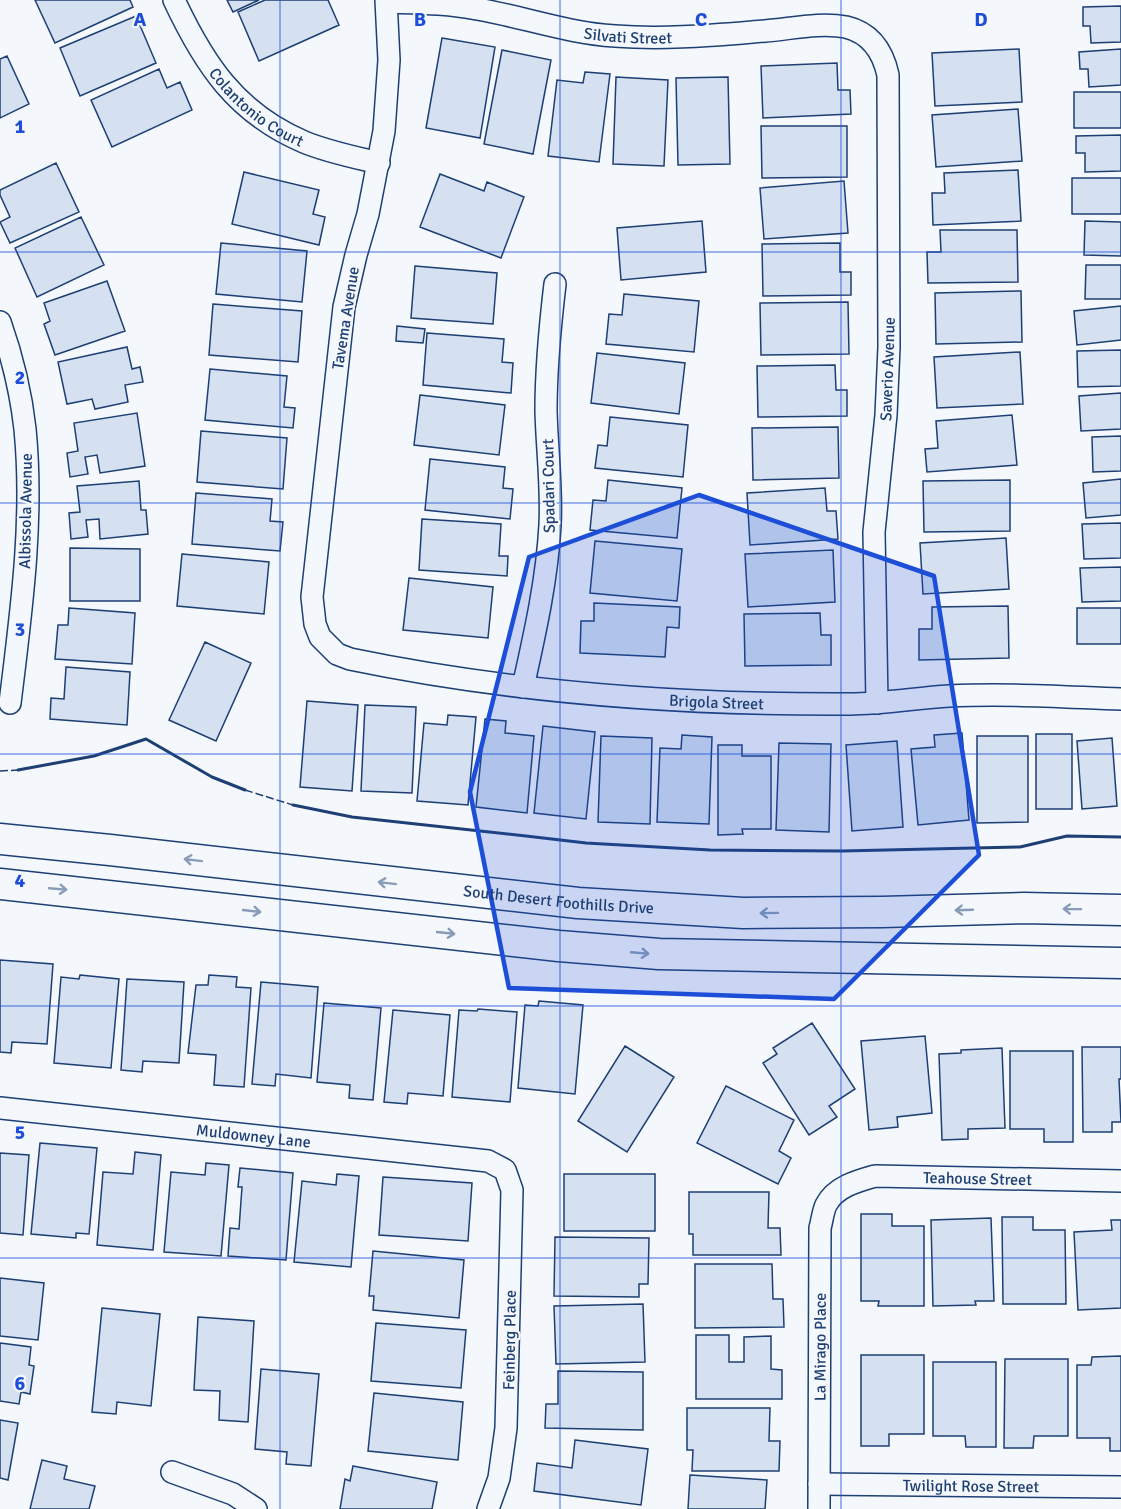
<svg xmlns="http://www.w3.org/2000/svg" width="1121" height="1509" font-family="Signika,sans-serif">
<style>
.building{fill:#d5e0f0;stroke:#1d3f73;stroke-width:1.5}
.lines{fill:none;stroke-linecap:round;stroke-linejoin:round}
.street-casing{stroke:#1d3f73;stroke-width:24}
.secondary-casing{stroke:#1d3f73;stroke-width:33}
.street{stroke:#f4f7fb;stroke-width:21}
.secondary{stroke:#f4f7fb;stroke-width:30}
.fence{stroke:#1d3f73;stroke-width:1.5;stroke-dasharray:8 3;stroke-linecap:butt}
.wall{stroke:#1d3f73;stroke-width:3}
.oneway{stroke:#889bb7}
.marked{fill:#1d4ed8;fill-opacity:0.2;stroke:#1d4ed8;stroke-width:4.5;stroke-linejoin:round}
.grid{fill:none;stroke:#1d4ed8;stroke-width:1.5;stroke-opacity:0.55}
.labels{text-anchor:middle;stroke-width:4.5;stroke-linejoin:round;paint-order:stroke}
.street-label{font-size:16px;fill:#1d3f73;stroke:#f4f7fb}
.grid-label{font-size:20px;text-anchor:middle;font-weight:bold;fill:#1d4ed8;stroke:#f4f7fb;stroke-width:4.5;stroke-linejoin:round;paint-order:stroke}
</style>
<rect width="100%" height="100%" fill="#f4f7fb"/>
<path class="building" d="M35 0H130L133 7 55 43Z
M227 0H259L233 12Z
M265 0H328L339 25 259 61 238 12Z
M1121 6V42L1091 43 1090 26H1083V7Z
M136 16 156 63 80 96 60 48Z
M442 38 495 47 480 138 426 128Z
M1019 49 1022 102 935 106 932 53Z
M1121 49V85L1089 87 1088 69H1080L1079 52Z
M502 50 551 60 533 154 484 144Z
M7 56 29 104 0 118V59Z
M837 63 838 90H850L851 114 763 118 761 66Z
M159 69 167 88 180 82 192 110 112 147 91 100Z
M585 72 610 74 599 162 548 156 557 80 583 83Z
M616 77 668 80 664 166 613 164Z
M728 77 730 164 678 165 676 78Z
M1074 92H1121V128H1074Z
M1018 109 1022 161 936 167 932 115Z
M761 126H847V177L762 178Z
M1121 135V171L1085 172V153H1076V136Z
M56 163 79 212 10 243 0 222 10 217 0 195V190Z
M1018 170 1021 221 933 225 932 193H945L944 173Z
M244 172 319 190 313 214 325 217 319 245 232 224Z
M440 174 484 191 487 182 524 197 501 258 420 227Z
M1072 178H1121V214H1072Z
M844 181 848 233 764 239 760 188Z
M81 217 104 265 37 297 15 248Z
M702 221 706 272 621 280 617 228Z
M1085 221 1121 222V256L1084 255Z
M940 230H1017L1018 282 928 283 927 252H941Z
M221 243 307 251 302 302 216 294Z
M840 243V272H851V295L763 296 762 244Z
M1086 265H1121V299H1085Z
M415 266 497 273 493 324 411 318Z
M107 281 125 331 55 355 44 324 50 321 44 303Z
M1021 291 1022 342 936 344 935 293Z
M624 294 699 301 694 352 606 344 609 314 622 315Z
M848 302 849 354 761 355 760 303Z
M213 304 302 311 298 362 209 355Z
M1121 306V340L1077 345 1074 311Z
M397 326 425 329 423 343 396 341Z
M427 333 504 339 502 362 513 363 511 393 423 385Z
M127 347 132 369 140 367 143 382 125 385 128 402 95 409 92 399 67 404 58 362Z
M1121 350V386L1078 387 1077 351Z
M1020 352 1023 404 937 408 934 357Z
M597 353 685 363 679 414 591 403Z
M835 365 836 390H847V416L758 417 757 366Z
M210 369 287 376 284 407 295 408 293 428 205 420Z
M1121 393V429L1081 431 1079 396Z
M420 395 505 405 499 455 414 445Z
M137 413 145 466 100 473 97 455 85 457 88 474 70 477 67 453 78 451 74 423Z
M1012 415 1017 465 927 472 925 449 938 448 936 421Z
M610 417 688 425 683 477 595 468 598 445 607 446Z
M838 427 839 478 753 480 752 428Z
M201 431 287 438 283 489 197 482Z
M1121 436V471L1093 472 1092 437Z
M430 459 505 467 503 488 513 489 510 519 425 510Z
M1121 479V515L1086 518 1083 483Z
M608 480 682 488 677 538 590 530 593 500 606 501Z
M1010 480V531L924 532 923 481Z
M139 481 141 510H146L148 534 100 539 99 519 86 520 88 537 71 539 69 513 80 512 77 486Z
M825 488 827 511H836L838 539 750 545 747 493Z
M196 493 272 499 270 521 283 522 280 551 192 544Z
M422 519 501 524 499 556H508L507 576 419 570Z
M1121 523V558L1084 559 1082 524Z
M1006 538 1009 589 923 594 920 543Z
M595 541 682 549 677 601 590 593Z
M70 548 140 549V601H70Z
M833 550 835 602 748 607 745 554Z
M182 554 269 562 264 614 177 606Z
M1121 567V601L1082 602 1080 568Z
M409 578 493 587 488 638 403 630Z
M594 603 680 607 679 628 667 627 665 657 580 653 581 621H594Z
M1008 606 1009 658 919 660V629H932V607Z
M69 608 135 613 132 664 55 659 58 625H68Z
M1077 608H1121V644H1077Z
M820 613 821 635H831V665L745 666 744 614Z
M205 642 251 663 216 741 169 720Z
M66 667 130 672 127 725 50 719 51 698 64 699Z
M307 701 358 705 352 791 300 787Z
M365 705 416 707 412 793 361 791Z
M448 715 476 717 468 805 417 801 424 723 447 725Z
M485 719 506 721 505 733 534 736 527 813 476 807Z
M543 726 595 732 586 819 534 813Z
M962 733 969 820 918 825 911 749 935 747 934 735Z
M1036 734H1072V809H1036Z
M682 735 712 737 709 824 657 822 660 748 681 749Z
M601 736 652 738 650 824 598 822Z
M977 736H1028V822L977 823Z
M1112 738 1117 806 1082 809 1077 741Z
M897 741 903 827 852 831 846 745Z
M779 743 831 744 829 832 776 830Z
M718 745H742V756H771V829H742L743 834 718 835Z
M0 960 53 964 47 1044 12 1042 11 1053 0 1052Z
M80 975 119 979 111 1068 54 1063 61 977 79 979Z
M209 975 237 977 236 987 251 988 244 1087 214 1085 216 1055 188 1053 196 985H208Z
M127 979 184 982 179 1063 143 1061 142 1072 121 1070Z
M261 982 318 987 311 1078 276 1074 275 1086 252 1084Z
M539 1001 583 1005 575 1094 518 1088 525 1005 538 1006Z
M324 1003 381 1008 373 1100 349 1098 350 1085 317 1082Z
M478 1009 517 1012 510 1102 452 1097 459 1010 477 1011Z
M393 1010 450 1015 443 1096 408 1093 407 1104 384 1102Z
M812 1023 855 1089 829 1106 837 1117 809 1135 763 1063 777 1054 773 1048Z
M925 1036 932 1113 897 1117 898 1127 869 1130 861 1041Z
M625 1046 674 1077 627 1152 578 1121Z
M1082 1047H1121V1079H1119L1121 1122H1112V1132H1083Z
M1002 1048 1005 1128 968 1129V1139L942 1140 939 1054 961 1053V1050Z
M1010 1051H1073V1142H1044V1129H1010Z
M726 1086 794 1120 779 1151 791 1158 778 1184 697 1143Z
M40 1143 97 1148 89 1234 76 1233V1238L31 1234Z
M135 1152 161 1155 153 1250 97 1245 103 1172 133 1174Z
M0 1153 29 1155 23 1235 0 1233Z
M206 1163 229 1165 221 1256 164 1252 171 1172 205 1175Z
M240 1168 293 1173 286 1260 228 1256 230 1228 239 1229 242 1187H238Z
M337 1174 359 1176 351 1267 294 1262 302 1181 336 1185Z
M564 1174H655V1231H564Z
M383 1177 472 1183 468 1241 379 1235Z
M689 1192H769L768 1228H780L781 1255H693V1234H689Z
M861 1214H892V1226H924V1306H878L879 1301H861Z
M1002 1217H1033V1230H1065L1066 1304H1003Z
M991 1218 994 1301H975L976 1305 933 1306 931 1220Z
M1111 1220H1121V1308L1078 1310 1074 1232 1112 1230Z
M555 1237 649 1238 648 1284H639V1297L554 1296Z
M373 1251 464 1260 459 1318 373 1310 374 1296H369Z
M695 1264H772L773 1299H783L784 1327 695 1328Z
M0 1278 44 1283 38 1340 0 1336Z
M643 1304 645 1362 556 1364 554 1306Z
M102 1308 160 1314 151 1406 117 1402 116 1414 92 1412Z
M198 1317 254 1321 248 1422 219 1420 220 1391 194 1390Z
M376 1323 466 1330 461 1388 371 1381Z
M696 1335H729V1362H744V1337L771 1336V1369L782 1370V1399H696Z
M0 1343 31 1347 29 1365 34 1366 30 1394 21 1392 19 1404 0 1401Z
M861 1355H924V1434H889V1446H861Z
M1121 1356V1451H1110V1438H1077V1365H1091L1092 1357Z
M1005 1359H1068V1436H1034L1033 1448H1004Z
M933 1362H996V1447H966L965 1436H933Z
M261 1369 319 1374 311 1466 286 1464 287 1452 255 1449Z
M558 1371 643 1372V1430L545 1428 546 1404H558Z
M374 1393 463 1402 458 1460 368 1451Z
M687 1408H770L769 1441H780L779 1471H692L693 1450H687Z
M0 1420 18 1423 8 1480 0 1478Z
M575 1440 648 1449 641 1505 534 1491 537 1463 572 1468Z
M42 1460 67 1466 64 1479 95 1486 89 1509H30Z
M353 1466 437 1482 432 1509H340L345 1479 350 1481Z
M690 1475 767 1480 765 1509H688Z"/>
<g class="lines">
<g class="street-casing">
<g id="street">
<path id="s1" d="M174 0C204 64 236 113 304 142 328 152 354 157 379 163"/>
<path id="s2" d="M386 0 389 60 384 131 368 214 356 255 344 307 312 597 315 624 320 637 337 654 350 659C514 693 682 705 850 704 883 704 916 698 949 696 1006 693 1064 697 1121 699"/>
<path id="s3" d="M387 2C417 3 447 3 477 9 524 17 567 33 615 36 665 40 715 35 765 31 791 29 820 22 846 27 871 33 883 52 888 75L889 347 886 415 874 532 877 703"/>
<path d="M0 322C12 356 21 393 25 429 34 520 21 613 10 703"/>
<path d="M523 687C535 633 547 580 550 525 552 487 547 449 546 411 546 368 550 326 555 284"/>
<path id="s4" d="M0 1108 488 1161 505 1170 512 1190 506 1428 499 1478 488 1509"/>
<path d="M172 1472 233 1494 256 1509"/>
<path id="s5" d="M819 1484 1121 1487"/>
<path id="s6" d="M819 1509 820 1228C822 1221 823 1211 826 1205 835 1187 857 1181 875 1176L1121 1181"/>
</g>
</g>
<g class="secondary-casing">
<g id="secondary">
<path id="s7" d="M0 839 110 850 578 903 743 913 882 912 1023 908 1121 910"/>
<path d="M0 884 559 946 659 954 1121 963"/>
</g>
</g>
<use href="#street" class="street"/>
<use href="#secondary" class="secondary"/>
<path class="fence" d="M0 771 18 770
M245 790 293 805"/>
<path class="wall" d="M18 770 94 756 146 739 212 777 245 790
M293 805 352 817 526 836 586 843 710 850 842 851 1020 847 1067 836 1121 837"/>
</g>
<defs><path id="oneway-shaft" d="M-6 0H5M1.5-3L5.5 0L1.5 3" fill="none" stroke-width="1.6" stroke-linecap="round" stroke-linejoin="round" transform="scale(1.5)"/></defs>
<g class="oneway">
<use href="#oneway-shaft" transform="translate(193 860) rotate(-173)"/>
<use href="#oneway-shaft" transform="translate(387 883) rotate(-173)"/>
<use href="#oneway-shaft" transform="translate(58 889) rotate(5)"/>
<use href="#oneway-shaft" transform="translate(1072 909) rotate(-179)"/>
<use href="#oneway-shaft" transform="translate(964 910) rotate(178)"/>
<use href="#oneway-shaft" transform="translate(252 911) rotate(6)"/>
<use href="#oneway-shaft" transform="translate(769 913) rotate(179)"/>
<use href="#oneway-shaft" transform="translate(446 933) rotate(6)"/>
<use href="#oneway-shaft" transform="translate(640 953) rotate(5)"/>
</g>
<path class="marked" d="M699 495 934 576 979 855 834 999 509 988 470 792 529 557Z"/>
<path class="grid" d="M280 0V1509M560 0V1509M841 0V1509M0 252H1121M0 503H1121M0 754H1121M0 1006H1121M0 1258H1121"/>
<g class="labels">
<g class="street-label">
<text dy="6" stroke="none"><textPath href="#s3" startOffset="244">Silvati Street</textPath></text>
<text dy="6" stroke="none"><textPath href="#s1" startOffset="138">Colantonio Court</textPath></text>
<text transform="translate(345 318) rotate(-81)" y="6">Tavema Avenue</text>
<text transform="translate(887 369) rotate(-88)" y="6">Saverio Avenue</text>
<text transform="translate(548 486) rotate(-91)" y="6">Spadari Court</text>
<text transform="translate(25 511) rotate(-89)" y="6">Albissola Avenue</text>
<text dy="6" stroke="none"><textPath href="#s2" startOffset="1052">Brigola Street</textPath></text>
<text dy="6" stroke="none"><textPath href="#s7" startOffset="562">South Desert Foothills Drive</textPath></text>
<text dy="6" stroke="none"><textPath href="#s4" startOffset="255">Muldowney Lane</textPath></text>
<text dy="6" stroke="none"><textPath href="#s6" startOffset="466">Teahouse Street</textPath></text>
<text transform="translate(509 1340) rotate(-89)" y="6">Feinberg Place</text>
<text dy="6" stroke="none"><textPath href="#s6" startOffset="162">La Mirago Place</textPath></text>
<text dy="6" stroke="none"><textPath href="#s5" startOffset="152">Twilight Rose Street</textPath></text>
</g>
</g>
<g class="grid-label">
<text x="140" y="26">A</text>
<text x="420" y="26">B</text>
<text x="701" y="26">C</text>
<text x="981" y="26">D</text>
<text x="20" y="133">1</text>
<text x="20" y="384">2</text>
<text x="20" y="636">3</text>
<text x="20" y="887">4</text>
<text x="20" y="1139">5</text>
<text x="20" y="1390">6</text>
</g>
</svg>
